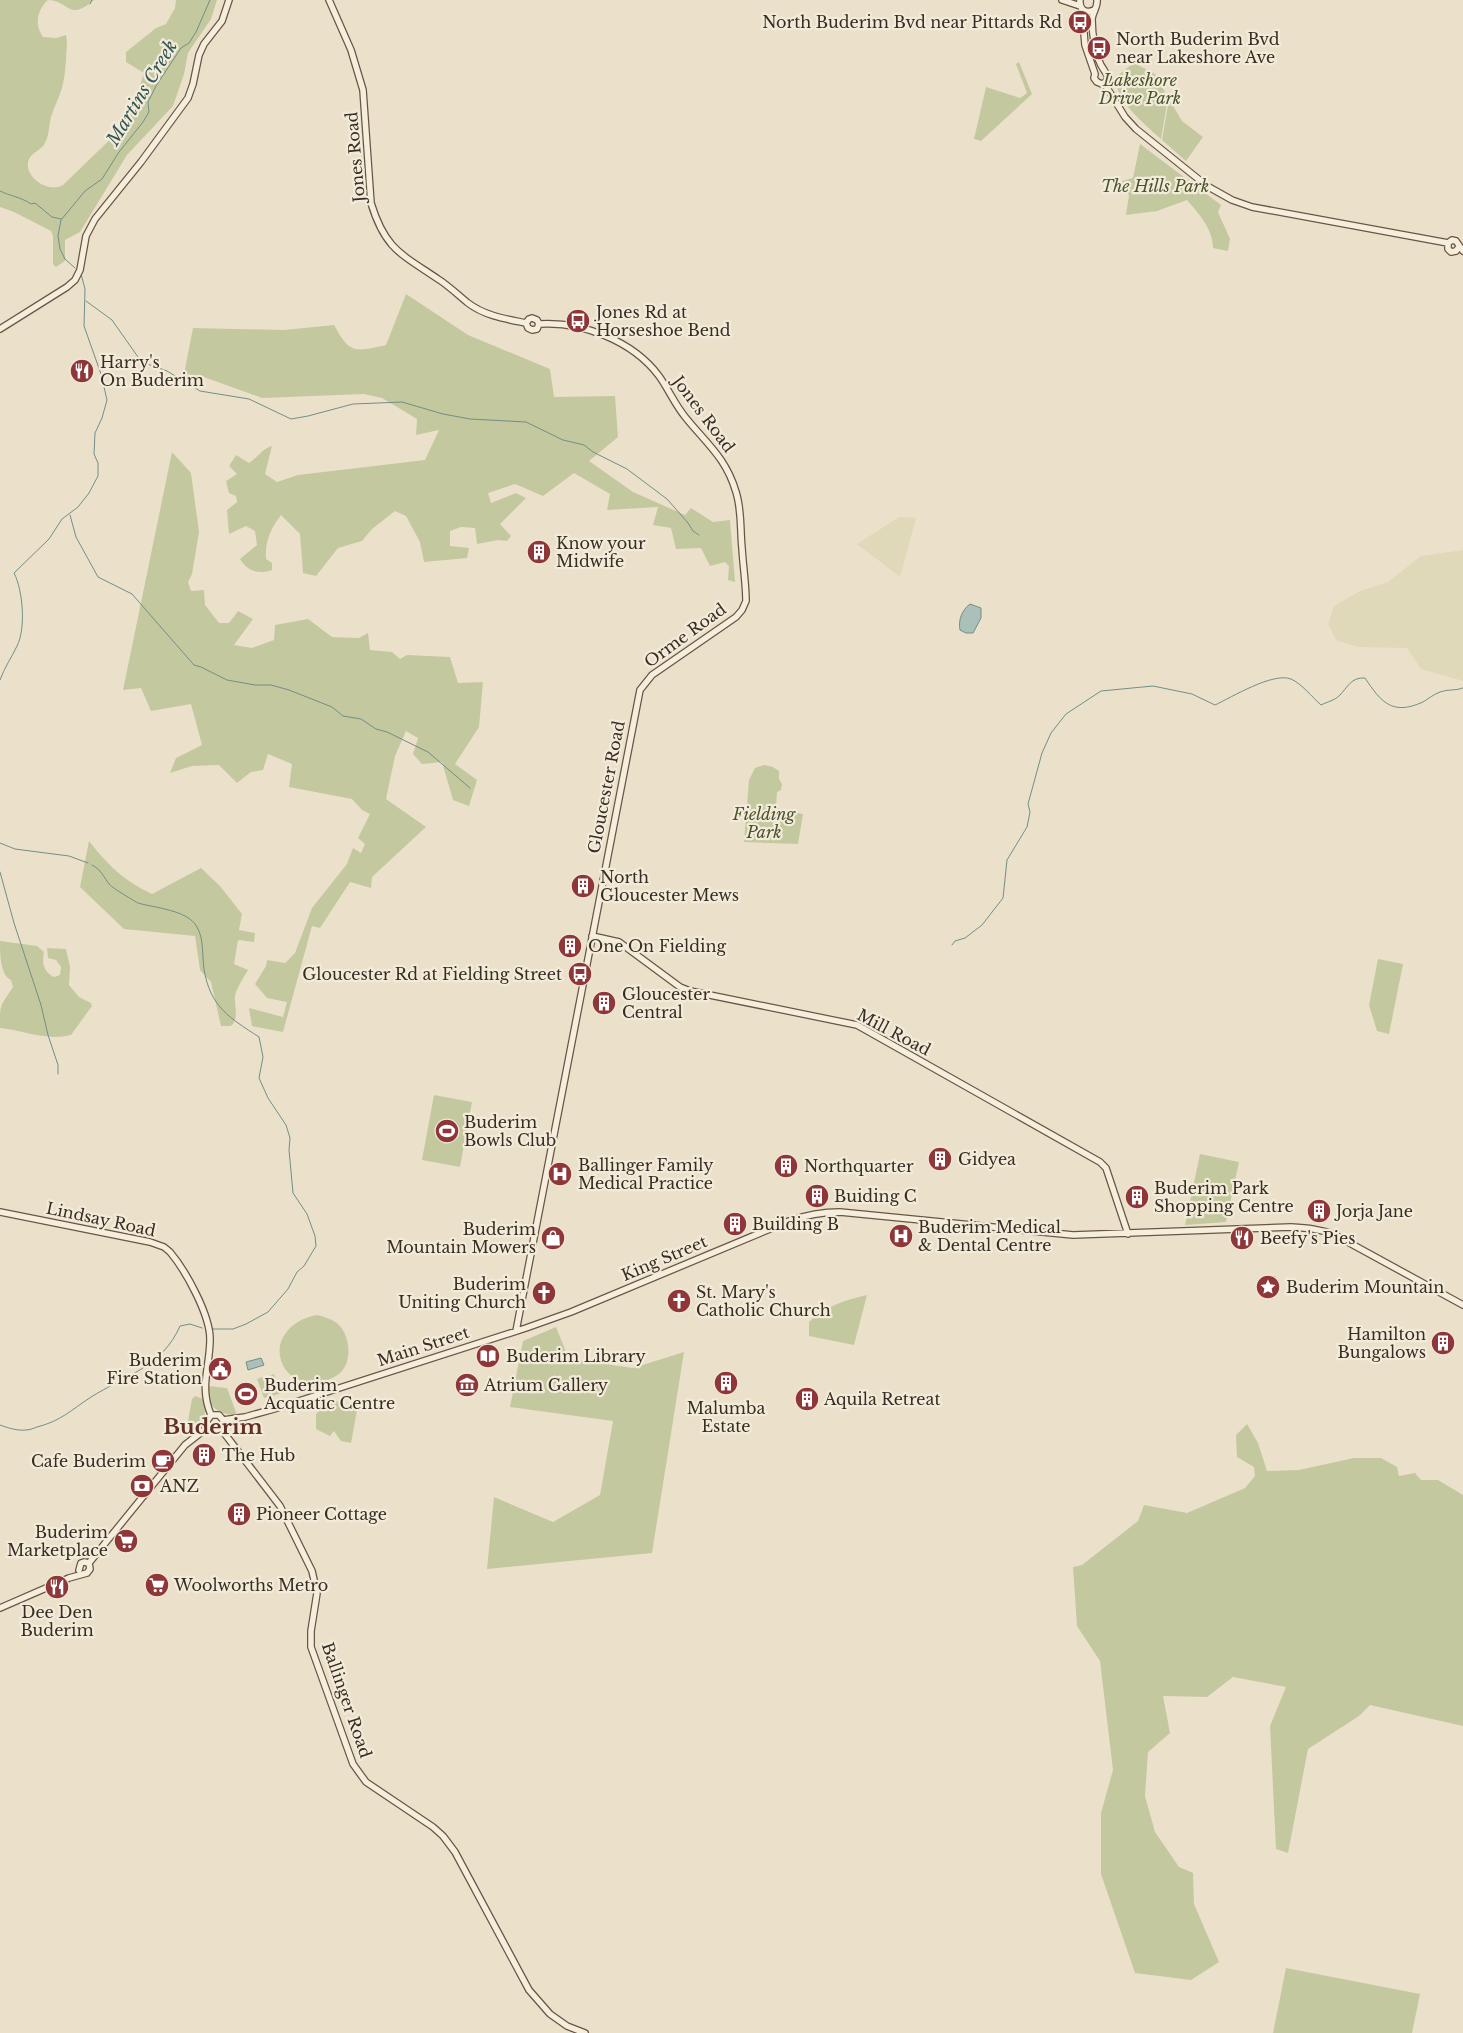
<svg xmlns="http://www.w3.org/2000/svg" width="1463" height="2033" font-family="'Libre Baskerville',serif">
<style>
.farmland{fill:#e0d9b9}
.green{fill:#c4c89f}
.water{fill:#abc0b9;stroke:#728e87}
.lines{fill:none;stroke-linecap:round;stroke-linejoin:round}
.stream{stroke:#728e87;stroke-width:1}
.secondary-casing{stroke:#685543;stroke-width:8}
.secondary{stroke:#f6eedd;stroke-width:5.5}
.labels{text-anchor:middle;stroke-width:4.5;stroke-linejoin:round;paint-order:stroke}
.poi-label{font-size:16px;fill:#382d22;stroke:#f3ebda;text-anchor:start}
.park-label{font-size:16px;font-style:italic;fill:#49532b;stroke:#f3ebda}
.street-label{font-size:16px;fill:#382d22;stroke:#f3ebda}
.water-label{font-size:18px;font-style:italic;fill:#335654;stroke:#f3ebda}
.district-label{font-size:21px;font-weight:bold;fill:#613126;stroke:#f3ebda}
</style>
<rect width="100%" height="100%" fill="#ebe1cb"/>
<path class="farmland" d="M899 517 916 518 900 577 857 544Z
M1463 550V681L1421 669 1407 648 1358 647 1336 640 1328 624 1334 606 1360 591 1388 582 1421 556Z"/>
<path class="green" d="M0 0H94C68 22 70 1 48 0 37 10 34 25 43 37L56 38 66 35 67 42C66 57 66 73 62 88 59 98 54 107 51 117 49 125 49 136 45 143 41 151 29 153 28 163 26 179 50 193 63 185L122 128 133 107 144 73 126 62V52L156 28 166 24 175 8 176 0H217L211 19 188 53 184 74 173 106 127 155 80 232 65 240V261L56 267 53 264V236L51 231 14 212 0 207Z
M1019 62 1032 94 981 141 974 139 986 87 1020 98 1027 93 1016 64Z
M1134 63 1155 74 1168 98 1161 139C1149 128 1112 98 1117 79 1118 73 1129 67 1134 63Z
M1169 99 1182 121 1203 137 1186 161 1162 140Z
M1140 144 1221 205 1218 212 1230 239 1228 251 1213 248C1213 229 1199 214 1187 200L1157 211 1126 215 1129 195 1120 186 1122 181 1133 178Z
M406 294 468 335 550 369 554 397 615 396 618 437 589 461 633 492 685 515 691 508 713 522 730 520 735 582 728 580 729 566 725 562 710 566 701 548 676 549 671 528 653 525 658 507 607 510 610 494 574 473 543 496 515 484 488 493 491 503 516 493 526 498 500 524 511 536 507 541 498 540 477 544 475 528 461 527 450 531V546L469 548 467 558 424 562 420 542 406 516 395 511 372 529 362 541 338 548 316 576 303 573 300 534 281 515C270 530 265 541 266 559L272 563V570C259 575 247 571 240 559L257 545 255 531 246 526 229 534 227 510 237 502 236 496 229 493 226 481 237 474 229 466 236 455 249 463C257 458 263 448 272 446L265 474 277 482 298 475 425 460 439 430 416 435 417 419 382 398 364 394 262 398 201 376 184 374 193 328 284 330 334 325C350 354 354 352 386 345Z
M172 452 191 473 199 532 192 574 188 582 191 591 204 590 205 605 219 623H229L238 611 253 619 234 645 252 648 274 640 275 625 308 619 332 637 359 638 368 633 370 650 392 652 400 659 407 655 450 657 458 683 483 682 479 727 455 764 477 780 469 806 453 800 442 762 422 764 413 754 418 738 406 731 395 756 386 799 426 827 372 877 371 888 350 882 320 928 312 926 283 1032 252 1026 249 1008 283 1017 287 1002 267 998 255 984 266 966 267 960 285 963 295 953 312 908 347 864 353 848 361 853 365 844 358 838 370 814 362 810 352 799 289 787 292 764 268 754 263 770 251 772 237 783 219 765 192 766 170 773 176 758 202 745 191 704 151 711 141 688 123 690Z
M764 765 773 767 779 771V779L782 784 781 790 777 792 776 808 803 814 798 844 744 842 749 780 755 768Z
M89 841C109 866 123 880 152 894L201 868 220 886 242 914 239 930 255 933 254 942 238 940 234 964 248 970C244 977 239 984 236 992 232 1003 241 1017 231 1026H221L211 982 200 970 195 936 124 929 80 887Z
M0 941 37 946 44 952C42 963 43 971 54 977L60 975 61 967 56 960 48 958 47 948 66 949 70 967 69 985 79 997 91 1003 92 1006 71 1035C45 1041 26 1031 0 1028 0 1003 0 1007 13 987L11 980C0 975 0 953 0 941Z
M1378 959 1403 964 1389 1034 1377 1031 1369 1005Z
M434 1095 472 1102 460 1167 422 1160Z
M1200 1154 1239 1162 1226 1222 1185 1225Z
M867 1295 854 1345 809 1336V1322C828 1305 843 1301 867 1295Z
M317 1315C325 1317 332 1319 338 1324 350 1335 353 1361 340 1373 325 1386 297 1386 285 1369 269 1343 291 1319 317 1315Z
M556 1327 569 1359 633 1368 684 1352 652 1553 487 1569 494 1497 553 1522 600 1495 613 1421 510 1407 523 1341Z
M274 1374 281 1393 273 1396 267 1377Z
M265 1376 272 1396 264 1398 257 1379Z
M208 1386 227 1388 237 1415C219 1415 205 1406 208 1386Z
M195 1396 203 1399C207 1414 205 1425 192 1435H187L186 1432 192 1399Z
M336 1401 342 1402 348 1411 354 1409 358 1405 351 1443 341 1441 334 1431 330 1436 316 1429V1414L325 1405Z
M1247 1424 1258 1443 1267 1471 1299 1470 1354 1458H1381L1397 1467 1399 1476 1415 1473 1421 1480H1438L1463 1495V1726L1370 1705 1359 1716 1308 1749 1288 1853 1276 1849 1270 1726 1286 1687 1233 1677 1207 1697 1163 1696 1170 1733 1148 1752 1145 1796 1155 1832 1179 1867 1193 1873 1194 1904 1219 1962 1191 1980 1135 1973 1101 1874V1813L1113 1770 1100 1661 1077 1626 1073 1567 1082 1565 1138 1521 1144 1505 1187 1513 1245 1488 1255 1476 1254 1467 1237 1457 1236 1435Z
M1286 1968 1420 1994 1412 2033H1273Z"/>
<path class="water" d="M970 604 981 608V618L973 633H966L960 630C958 620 962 610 970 604Z
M261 1358 264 1365 248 1370 246 1362Z
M252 1388 254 1395 239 1400 237 1393Z"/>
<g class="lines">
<path class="stream" d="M90 4 92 0
M0 191C10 196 21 197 31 204L35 203 52 217 61 219
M75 268 65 259 60 249 58 236 61 220 85 191 102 179 119 152 143 122 149 112 148 102 156 86 181 48 189 43 196 32 210 0
M86 301 112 320 138 357 150 365 167 371 200 391 249 399 291 419 308 416 353 404 402 402 443 414 470 419 526 422 563 440 584 445 593 452 627 469 667 499 688 523 693 531 699 535
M70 515 76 537 98 577 132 594 194 665 201 667 227 680 255 685H271L289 690 332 707 343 716 361 719 376 729 387 732 428 752 470 788
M0 680C4 668 12 657 17 646 26 629 23 590 14 573L49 539 62 519 78 507 89 493 98 476V463L94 454 95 433 102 418 107 400 101 374 84 326 85 289 81 274
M0 843 15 849 69 856 88 863
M92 865C101 869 104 878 110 885 111 887 136 902 138 903 155 908 188 910 197 927 204 939 202 955 204 969 210 1007 230 1018 259 1037L263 1057 259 1078 268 1098 286 1125 290 1138 289 1150 293 1193 307 1214 315 1236 316 1246 304 1266 297 1272 288 1289 268 1312 246 1324 233 1329H213
M0 872 14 923 41 1005 48 1035 58 1065V1074
M952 945 955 941 965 938 982 925 1003 898 1007 860 1027 827 1030 812 1028 804 1042 753 1051 733 1066 714 1101 691 1153 686 1192 694 1215 705C1232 697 1273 672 1291 679 1302 684 1312 697 1321 705 1327 702 1335 700 1339 696 1348 687 1351 677 1365 678 1381 702 1392 716 1423 702 1428 699 1434 694 1440 692 1447 689 1456 691 1463 688
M0 1425C8 1428 18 1431 26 1430 30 1430 34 1428 37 1427 61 1421 71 1410 91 1397 125 1376 163 1366 180 1326L190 1324 202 1328"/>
<g class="secondary-casing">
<path id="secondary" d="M329 0 351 50 363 90 371 203C385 249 401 254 438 279 449 286 458 295 468 303 485 316 506 319 526 323
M1062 0 1080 6
M1080 0C1079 9 1085 14 1094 10
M1082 9 1085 45 1095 74 1094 78 1097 82 1102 84 1106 82 1108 77C1107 74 1105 72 1104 70 1095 58 1092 33 1092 19 1093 11 1098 7 1097 0
M1104 83 1125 117 1136 129 1207 186 1232 200 1252 207 1448 243
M1448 243 1452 240 1456 241 1463 251
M1448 243V249L1451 252 1456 251 1459 247
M526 323 528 328 532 330 537 329 539 324
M526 323 529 319 532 318 537 320 539 324
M0 329 67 287 75 280 80 270 86 236 95 219 141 162 188 98 193 84 199 55 204 44 222 21 229 0
M592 936 619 942 680 987 690 991 857 1025 1100 1162 1106 1168 1128 1234
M0 1212 150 1242 164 1247 170 1252C186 1271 210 1315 210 1339 210 1368 199 1386 211 1415
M516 1331 640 690 652 675 736 617 742 610 746 601C746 584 743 566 742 548 740 529 742 511 736 492 726 458 707 444 686 418 675 405 669 390 659 376 633 341 582 321 539 324
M223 1420 245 1417 274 1409 526 1328 571 1312 789 1221C806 1215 822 1212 840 1212L1073 1235 1291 1227C1307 1228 1321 1229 1335 1235L1463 1305
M208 1427 207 1421 211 1415H219L223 1420
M208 1427 213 1431 219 1430 223 1426V1420
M221 1429 280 1506 312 1571 317 1593 311 1631V1647L353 1764 366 1782 433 1827 443 1836 455 1852 529 1990 550 2014 567 2026 585 2033
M89 1563 185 1445 208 1427
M79 1570 81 1563 84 1562 89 1563
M0 1608 69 1578 87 1573 90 1569 89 1563"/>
</g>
<use href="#secondary" class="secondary"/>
</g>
<defs>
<g id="bus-disc" transform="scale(1.25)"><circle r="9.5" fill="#8f3638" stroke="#f3ebda"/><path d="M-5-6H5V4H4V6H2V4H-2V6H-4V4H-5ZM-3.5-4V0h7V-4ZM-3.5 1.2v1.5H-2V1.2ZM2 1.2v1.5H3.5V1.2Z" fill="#fff"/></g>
<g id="restaurant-disc" transform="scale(1.25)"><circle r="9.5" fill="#8f3638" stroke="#f3ebda"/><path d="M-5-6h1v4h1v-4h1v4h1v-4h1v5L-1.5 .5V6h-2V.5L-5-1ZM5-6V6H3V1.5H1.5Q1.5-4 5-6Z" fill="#fff"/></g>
<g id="building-disc" transform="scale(1.25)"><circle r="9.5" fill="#8f3638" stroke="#f3ebda"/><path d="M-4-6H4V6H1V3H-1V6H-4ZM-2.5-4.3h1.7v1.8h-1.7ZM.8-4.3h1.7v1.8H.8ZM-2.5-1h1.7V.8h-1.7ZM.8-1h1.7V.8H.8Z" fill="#fff"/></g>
<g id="stadium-disc" transform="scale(1.25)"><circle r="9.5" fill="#8f3638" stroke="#f3ebda"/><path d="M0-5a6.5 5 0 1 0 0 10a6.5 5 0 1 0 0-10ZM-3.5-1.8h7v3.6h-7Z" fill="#fff"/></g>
<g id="hospital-disc" transform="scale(1.25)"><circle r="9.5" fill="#8f3638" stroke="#f3ebda"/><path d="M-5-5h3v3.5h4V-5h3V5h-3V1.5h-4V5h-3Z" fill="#fff"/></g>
<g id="shop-disc" transform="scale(1.25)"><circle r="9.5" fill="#8f3638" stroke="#f3ebda"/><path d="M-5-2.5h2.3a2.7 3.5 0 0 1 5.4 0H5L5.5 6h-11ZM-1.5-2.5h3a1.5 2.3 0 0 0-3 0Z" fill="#fff"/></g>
<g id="sight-disc" transform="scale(1.25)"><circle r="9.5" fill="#8f3638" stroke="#f3ebda"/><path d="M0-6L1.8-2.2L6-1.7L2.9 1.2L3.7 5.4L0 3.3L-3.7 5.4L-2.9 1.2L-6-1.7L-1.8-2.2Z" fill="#fff"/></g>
<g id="church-disc" transform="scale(1.25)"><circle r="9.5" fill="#8f3638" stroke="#f3ebda"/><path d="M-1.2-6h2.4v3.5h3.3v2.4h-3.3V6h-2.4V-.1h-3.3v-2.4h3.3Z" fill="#fff"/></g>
<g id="library-disc" transform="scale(1.25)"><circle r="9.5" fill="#8f3638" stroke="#f3ebda"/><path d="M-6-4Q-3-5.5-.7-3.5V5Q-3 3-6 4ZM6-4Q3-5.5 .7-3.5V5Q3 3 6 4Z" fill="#fff"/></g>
<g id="civic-disc" transform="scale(1.25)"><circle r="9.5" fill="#8f3638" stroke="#f3ebda"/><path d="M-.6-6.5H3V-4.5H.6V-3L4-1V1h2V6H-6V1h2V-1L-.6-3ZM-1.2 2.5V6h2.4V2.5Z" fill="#fff"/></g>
<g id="museum-disc" transform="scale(1.25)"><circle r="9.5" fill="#8f3638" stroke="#f3ebda"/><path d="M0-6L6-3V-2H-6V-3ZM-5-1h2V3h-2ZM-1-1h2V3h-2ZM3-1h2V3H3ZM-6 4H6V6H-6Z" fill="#fff"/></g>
<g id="cafe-disc" transform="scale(1.25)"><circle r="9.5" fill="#8f3638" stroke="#f3ebda"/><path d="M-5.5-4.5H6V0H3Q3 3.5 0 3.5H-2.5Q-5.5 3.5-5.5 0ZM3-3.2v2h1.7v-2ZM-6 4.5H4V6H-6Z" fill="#fff"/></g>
<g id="bank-disc" transform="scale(1.25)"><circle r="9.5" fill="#8f3638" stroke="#f3ebda"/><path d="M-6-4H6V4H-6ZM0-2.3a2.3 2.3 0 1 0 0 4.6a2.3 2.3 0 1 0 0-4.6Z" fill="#fff"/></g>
<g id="supermarket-disc" transform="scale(1.25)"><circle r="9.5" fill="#8f3638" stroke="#f3ebda"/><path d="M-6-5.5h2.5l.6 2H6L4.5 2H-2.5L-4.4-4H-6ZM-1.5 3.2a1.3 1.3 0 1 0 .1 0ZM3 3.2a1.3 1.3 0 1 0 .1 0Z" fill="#fff"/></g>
</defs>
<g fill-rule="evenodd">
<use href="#bus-disc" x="1080" y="22"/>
<use href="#bus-disc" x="1099" y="48"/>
<use href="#bus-disc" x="578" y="321"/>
<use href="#restaurant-disc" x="82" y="371"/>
<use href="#building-disc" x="539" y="552"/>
<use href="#building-disc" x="583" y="886"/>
<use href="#building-disc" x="570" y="946"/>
<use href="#bus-disc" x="580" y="974"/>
<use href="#building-disc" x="604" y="1003"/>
<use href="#stadium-disc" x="447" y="1131"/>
<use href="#building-disc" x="940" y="1159"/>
<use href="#building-disc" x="786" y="1166"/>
<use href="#hospital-disc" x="560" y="1174"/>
<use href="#building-disc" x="817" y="1196"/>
<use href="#building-disc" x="1137" y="1197"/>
<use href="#building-disc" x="1319" y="1211"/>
<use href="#building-disc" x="735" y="1224"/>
<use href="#hospital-disc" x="901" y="1236"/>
<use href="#shop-disc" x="553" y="1238"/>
<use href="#restaurant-disc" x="1242" y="1238"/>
<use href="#sight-disc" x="1268" y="1287"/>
<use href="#church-disc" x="544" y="1293"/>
<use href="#church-disc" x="679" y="1301"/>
<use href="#building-disc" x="1443" y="1343"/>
<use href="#library-disc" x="488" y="1356"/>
<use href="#civic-disc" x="220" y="1369"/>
<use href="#building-disc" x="726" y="1383"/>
<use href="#museum-disc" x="467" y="1385"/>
<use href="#stadium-disc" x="246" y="1394"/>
<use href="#building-disc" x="807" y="1399"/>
<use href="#building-disc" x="204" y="1455"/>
<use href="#cafe-disc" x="163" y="1461"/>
<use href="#bank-disc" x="142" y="1486"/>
<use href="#building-disc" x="239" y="1514"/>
<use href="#supermarket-disc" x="126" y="1541"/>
<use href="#supermarket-disc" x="157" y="1585"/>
<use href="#restaurant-disc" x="57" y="1587"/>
</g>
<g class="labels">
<g class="poi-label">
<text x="1062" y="28" text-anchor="end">North Buderim Bvd near Pittards Rd</text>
<text x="1116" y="45">North Buderim Bvd<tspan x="1116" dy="18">near Lakeshore Ave</tspan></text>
<text x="596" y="318">Jones Rd at<tspan x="596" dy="18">Horseshoe Bend</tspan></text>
<text x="100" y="368">Harry's<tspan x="100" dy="18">On Buderim</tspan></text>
<text x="556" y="549">Know your<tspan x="556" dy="18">Midwife</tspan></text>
<text x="600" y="883">North<tspan x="600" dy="18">Gloucester Mews</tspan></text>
<text x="588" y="952">One On Fielding</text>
<text x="562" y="980" text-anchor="end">Gloucester Rd at Fielding Street</text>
<text x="622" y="1000">Gloucester<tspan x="622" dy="18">Central</tspan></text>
<text x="464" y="1128">Buderim<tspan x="464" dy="18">Bowls Club</tspan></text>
<text x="958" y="1165">Gidyea</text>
<text x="578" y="1171">Ballinger Family<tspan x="578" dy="18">Medical Practice</tspan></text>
<text x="804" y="1172">Northquarter</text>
<text x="1154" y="1194">Buderim Park<tspan x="1154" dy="18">Shopping Centre</tspan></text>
<text x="834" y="1202">Buiding C</text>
<text x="1336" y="1217">Jorja Jane</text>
<text x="752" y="1230">Building B</text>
<text x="918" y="1233">Buderim Medical<tspan x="918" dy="18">&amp; Dental Centre</tspan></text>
<text x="536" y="1235" text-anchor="end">Buderim<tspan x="536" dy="18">Mountain Mowers</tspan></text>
<text x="1260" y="1244">Beefy's Pies</text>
<text x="526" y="1290" text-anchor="end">Buderim<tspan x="526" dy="18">Uniting Church</tspan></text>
<text x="1286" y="1293">Buderim Mountain</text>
<text x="696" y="1298">St. Mary's<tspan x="696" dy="18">Catholic Church</tspan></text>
<text x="1426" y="1340" text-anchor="end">Hamilton<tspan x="1426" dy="18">Bungalows</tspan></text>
<text x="506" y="1362">Buderim Library</text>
<text x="202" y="1366" text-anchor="end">Buderim<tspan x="202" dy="18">Fire Station</tspan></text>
<text x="264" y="1391">Buderim<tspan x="264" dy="18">Acquatic Centre</tspan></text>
<text x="484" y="1391">Atrium Gallery</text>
<text x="824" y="1405">Aquila Retreat</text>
<text x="726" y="1414" text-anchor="middle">Malumba<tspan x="726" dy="18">Estate</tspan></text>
<text x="222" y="1461">The Hub</text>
<text x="146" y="1467" text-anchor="end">Cafe Buderim</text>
<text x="160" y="1492">ANZ</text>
<text x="256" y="1520">Pioneer Cottage</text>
<text x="108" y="1538" text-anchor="end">Buderim<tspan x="108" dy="18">Marketplace</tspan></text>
<text x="174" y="1591">Woolworths Metro</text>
<text x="57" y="1618" text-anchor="middle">Dee Den<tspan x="57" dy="18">Buderim</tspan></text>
</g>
<g class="park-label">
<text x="1140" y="86">Lakeshore<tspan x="1140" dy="18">Drive Park</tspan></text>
<text x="1155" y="192">The Hills Park</text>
<text x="764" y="820">Fielding<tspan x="764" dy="18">Park</tspan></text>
</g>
<g class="street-label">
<text transform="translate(355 157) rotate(-95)" y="6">Jones Road</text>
<text transform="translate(704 414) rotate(53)" y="6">Jones Road</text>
<text transform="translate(685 635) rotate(-36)" y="6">Orme Road</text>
<text transform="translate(606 787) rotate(-79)" y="6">Gloucester Road</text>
<text transform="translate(894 1032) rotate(28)" y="6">Mill Road</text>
<text transform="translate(101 1219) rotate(12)" y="6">Lindsay Road</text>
<text transform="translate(664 1258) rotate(-23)" y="6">King Street</text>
<text transform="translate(423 1346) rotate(-18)" y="6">Main Street</text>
<text transform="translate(347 1700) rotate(71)" y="6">Ballinger Road</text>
</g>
<g class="water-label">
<text transform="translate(142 93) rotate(-59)" y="6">Martins Creek</text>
</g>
<g class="district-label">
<text x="213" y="1434">Buderim</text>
</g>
</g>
</svg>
